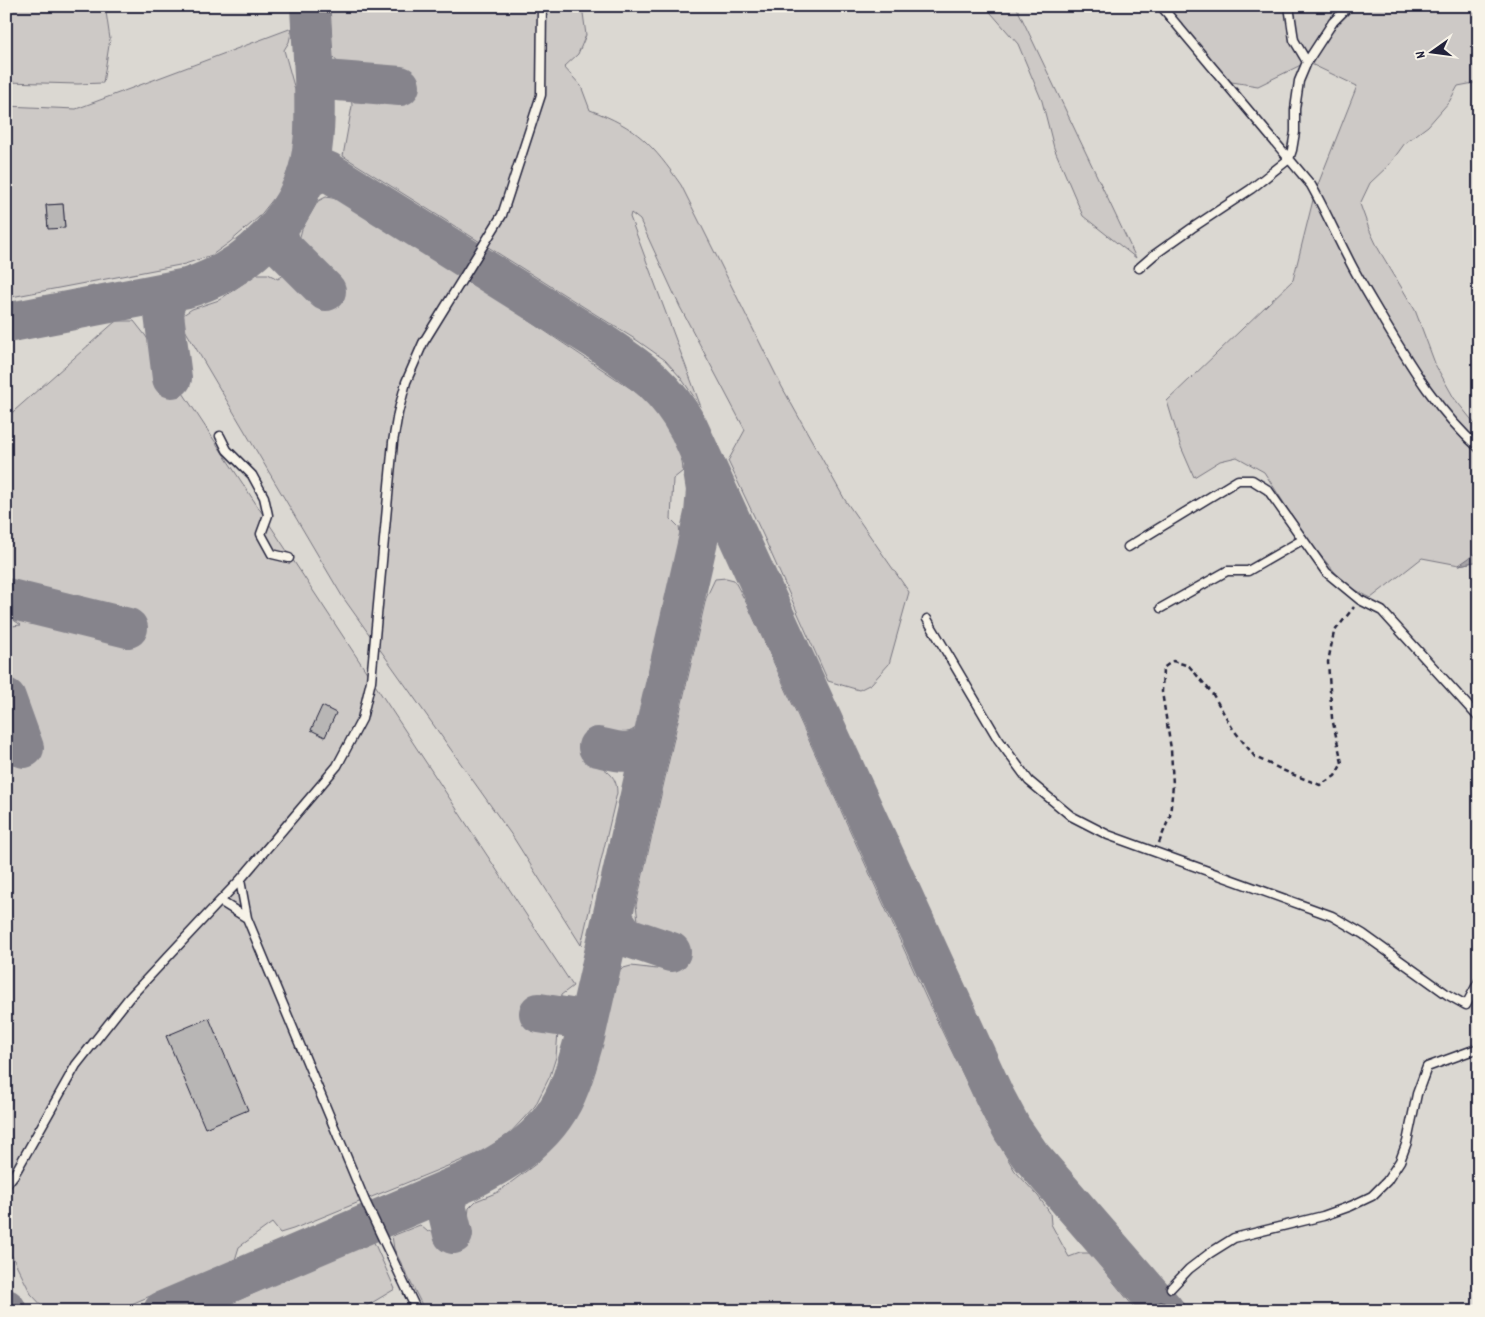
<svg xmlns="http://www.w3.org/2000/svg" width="1485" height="1317" font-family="Dekko,sans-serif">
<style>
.built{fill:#dbd8d2}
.green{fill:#cdc9c6;stroke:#787680;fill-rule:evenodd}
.water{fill:#a6a3a6;stroke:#716f7b}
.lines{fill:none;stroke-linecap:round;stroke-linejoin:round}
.taxiway{stroke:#86848c;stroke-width:40}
.building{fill:#b8b6b5;stroke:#22223b}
.service-casing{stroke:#22223b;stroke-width:11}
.path{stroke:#22223b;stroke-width:2.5;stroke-dasharray:5 4;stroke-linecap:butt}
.service{stroke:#f7f3e8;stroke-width:8}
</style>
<rect width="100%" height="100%" fill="#eae6de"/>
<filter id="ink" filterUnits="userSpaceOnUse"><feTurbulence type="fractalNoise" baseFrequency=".02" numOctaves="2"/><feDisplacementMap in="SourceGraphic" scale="10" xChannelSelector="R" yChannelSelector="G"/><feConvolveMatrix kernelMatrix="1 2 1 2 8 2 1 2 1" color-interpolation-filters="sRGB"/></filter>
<g filter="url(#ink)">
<path class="built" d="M6 6H1479V1311H6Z"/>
<path class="green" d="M6 6H115L106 12 110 39 103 83 78 84 6 82Z
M330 6H582L586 35 578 54 564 67 581 86 590 110C637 127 653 145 681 185L782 387 845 500 909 592 889 664 871 684 859 690 828 681 763 535 728 461 745 430 680 307 640 220 631 213 630 217 701 407 681 378 665 360 638 341 343 156 352 106 349 68 340 65 333 57Z
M985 6H1016L1136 258 1083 216 1054 148 1042 101 1018 44Z
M1161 6H1479V82L1458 86 1449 102 1428 126 1405 143 1389 165 1370 183 1360 204 1369 229 1379 250 1415 310 1436 366 1454 398 1479 429V561L1459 565 1422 558 1371 598 1346 585 1309 542 1264 472 1237 457 1220 461 1194 477 1181 447 1167 401 1293 280 1315 192 1357 86 1307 62 1258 86 1225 81Z
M292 28 289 42 284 50 295 90V149L282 188 259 217 230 242 212 255 185 264 6 298V106L76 109ZM63 204 65 227 48 228 46 205Z
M326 197 338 199 476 285 645 398C662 418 682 444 683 471L673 479 671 519 679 527 681 542 638 726C629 734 622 734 611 733L603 768C613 775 617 781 617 793L581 945 513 837 342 596 181 323 183 315 192 309 219 300 257 274H268L278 279 311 256 302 248 299 240 302 229 318 201Z
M116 321H134L145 335 573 986 561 995 556 1057 550 1076 535 1106 509 1134 482 1152 293 1229 280 1233 272 1223 239 1247 235 1260 115 1311H47L31 1294 6 1244V651L12 654 8 635 12 626 21 625 6 615V418Z
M726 578 734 580 748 606 928 1002 987 1124 1015 1171 1038 1196 1050 1213 1051 1224 1069 1257 1080 1253H1090L1137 1311H425L394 1249 392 1236 420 1225 428 1232 468 1217 469 1208 476 1201 498 1192 537 1163 574 1120 595 1071 615 979 620 969 631 966 657 969 666 931 638 921 636 905 706 598 715 579Z
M373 1240 395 1289 358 1311H214Z"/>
<path class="water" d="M1479 551V561L1459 565Z"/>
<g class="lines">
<path class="taxiway" d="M318 74 325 80 400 86
M309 178 313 175 327 171 597 340C638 368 665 384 689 429L994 1095 1012 1129 1030 1155 1165 1311
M279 237 281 246 326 291
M168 299 163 306 172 378
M6 323 187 288C219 278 244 263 267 239 283 223 294 206 303 185 323 139 312 57 310 6
M6 598 128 628
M6 698 24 748
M598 747C616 751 629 756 646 746
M618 926 624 936 671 952
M539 1013 577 1019 585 1014
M449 1194 445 1201 453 1234
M6 1309 7 1311
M163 1311 468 1181C513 1157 551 1136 570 1085 576 1070 580 1053 585 1037L704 514 706 490 703 471"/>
</g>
<path class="building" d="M63 204 65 228 48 229 46 205Z
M322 706 336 713 325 737 311 730Z
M209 1018 248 1110 205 1128 166 1036Z"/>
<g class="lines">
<g class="service-casing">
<path id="service" d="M1161 6 1311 185C1325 210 1336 235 1349 260 1360 282 1373 302 1385 323 1412 368 1439 413 1479 448
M1289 6 1294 40 1307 62
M1139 268 1154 255 1192 228 1251 189 1289 159 1292 150 1295 132V109L1299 81 1307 62 1333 22 1349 6
M220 436 227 450 252 475 264 497 268 515 261 534 272 554 289 558
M1128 547 1238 480H1252L1268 490 1326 572 1360 600 1382 611 1479 718
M1161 608 1227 571H1248L1302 540
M927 619 998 739 1029 781 1071 816 1108 835 1332 916 1363 934 1448 995 1466 1005 1479 981
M240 880 337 766 362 719 371 681 393 442 398 413 406 382 423 343 502 215 541 95 542 6
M220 901 240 880 247 918
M6 1185 14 1175 76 1065 129 998 220 901 247 918 365 1201 417 1311
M1171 1288 1189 1269 1210 1253 1234 1238 1323 1216 1351 1206 1372 1196 1387 1181 1400 1161 1407 1142 1417 1094 1427 1067 1479 1048
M1157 1311 1161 1307"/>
</g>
<path class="path" d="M1159 843 1170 816 1173 785 1171 749 1162 692 1163 668 1173 661 1189 666 1212 693 1233 729 1255 757 1289 773 1320 785 1335 776 1342 763 1332 718 1328 662 1334 632 1354 607"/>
<use href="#service" class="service"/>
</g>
</g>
<rect width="1485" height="1317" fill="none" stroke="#f7f3e8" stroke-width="25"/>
<rect x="12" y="12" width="1460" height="1292" fill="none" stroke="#22223b" stroke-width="2" filter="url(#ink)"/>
<g transform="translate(1432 52) rotate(256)" stroke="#f7f3e8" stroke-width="4" paint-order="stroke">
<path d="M0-4L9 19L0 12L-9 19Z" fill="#22223b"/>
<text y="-8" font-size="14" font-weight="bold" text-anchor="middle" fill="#22223b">N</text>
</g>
</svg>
